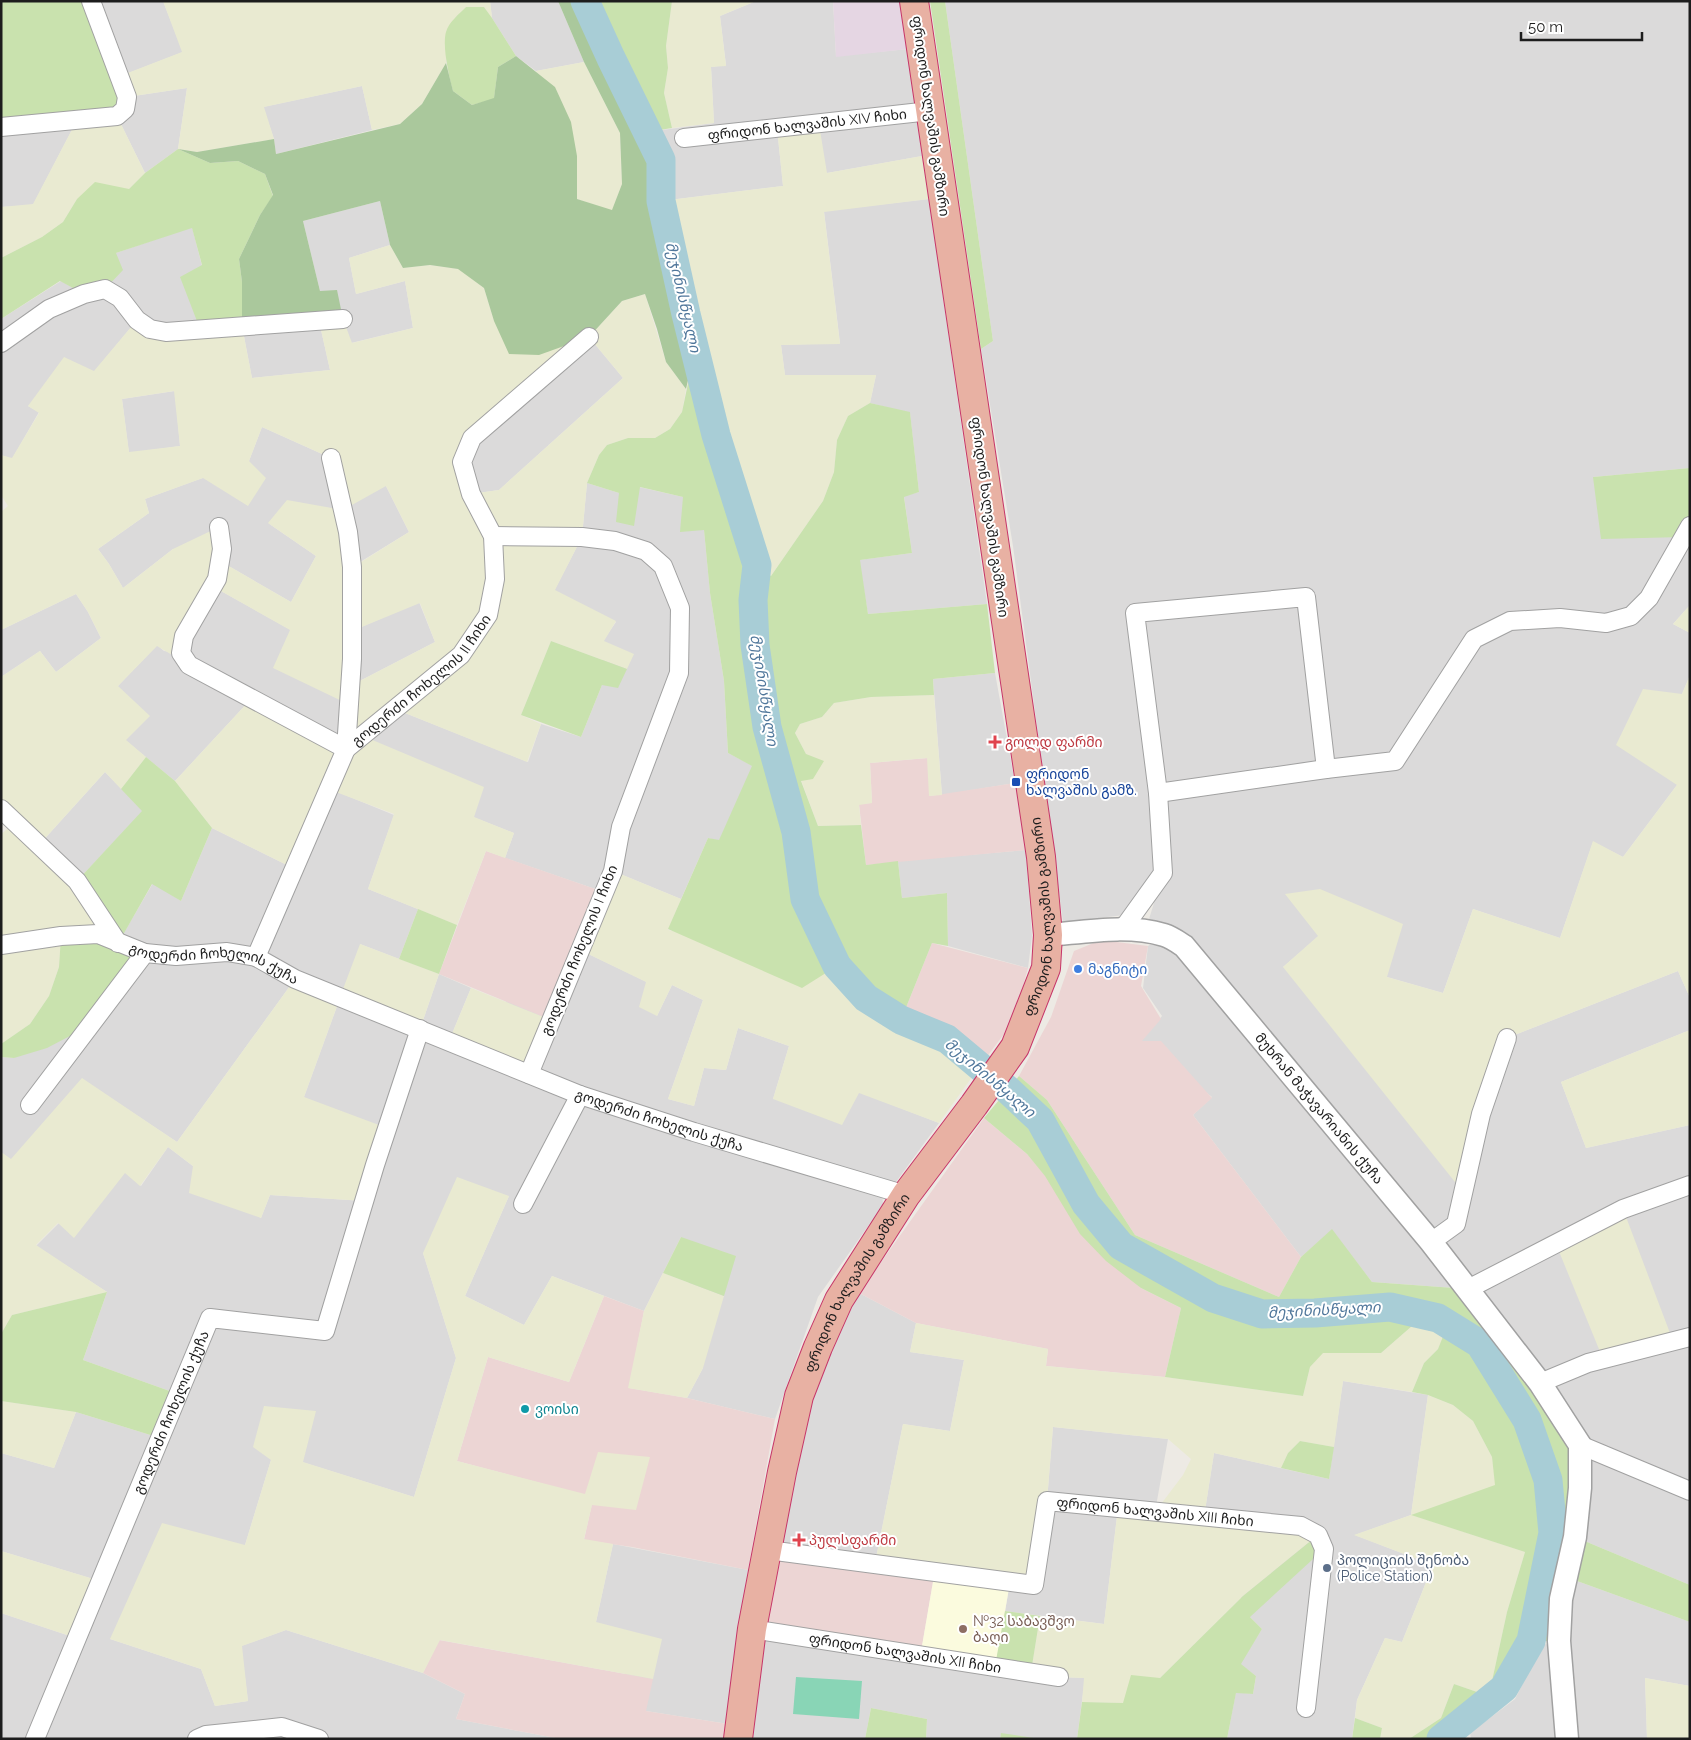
<svg xmlns="http://www.w3.org/2000/svg" width="1691" height="1740" font-family="Raleway,'Noto Sans Georgian',sans-serif">
<style>
.residential{fill:#dbdada}
.commercial{fill:#ecd5d4}
.industrial{fill:#e5d6e3}
.education{fill:#fbfbde}
.farmland{fill:#e9ead1;fill-rule:evenodd}
.grass{fill:#c9e2ae}
.forest{fill:#aac89c}
.pitch{fill:#89d5b6}
.lines{fill:none;stroke-linecap:round;stroke-linejoin:round}
.river{stroke:#a8cdd6;stroke-width:29}
.minor-casing{stroke:#a1a1a1;stroke-width:20}
.tertiary-casing{stroke:#a1a1a1;stroke-width:25}
.trunk-casing{stroke:#c63669;stroke-width:30}
.minor{stroke:#fff;stroke-width:18}
.tertiary{stroke:#fff;stroke-width:22}
.trunk{stroke:#e8b1a3;stroke-width:28}
.health-dot{fill:#e0444e;stroke:#fff;stroke-width:2}
.transit-dot{fill:#1a4fb4;stroke:#fff;stroke-width:2}
.shop-dot{fill:#3f7fe0;stroke:#fff;stroke-width:2}
.culture-dot{fill:#0f9aa8;stroke:#fff;stroke-width:2}
.service-dot{fill:#5c6f8a;stroke:#fff;stroke-width:2}
.education-dot{fill:#8d6e63;stroke:#fff;stroke-width:2}
.labels{text-anchor:middle;stroke-width:4;stroke-linejoin:round;paint-order:stroke}
.street-label{font-size:14px;fill:#1d1d1d;stroke:#fff}
.health-label{font-size:14px;fill:#be3a42;stroke:#fff;text-anchor:start}
.transit-label{font-size:14px;fill:#164399;stroke:#fff;text-anchor:start}
.shop-label{font-size:14px;fill:#366cbe;stroke:#fff;text-anchor:start}
.culture-label{font-size:14px;fill:#0d838f;stroke:#fff;text-anchor:start}
.service-label{font-size:14px;fill:#4e5e75;stroke:#fff;text-anchor:start}
.education-label{font-size:14px;fill:#785e54;stroke:#fff;text-anchor:start}
.water-label{font-size:15px;font-style:italic;fill:#50779b;stroke:#fff}
</style>
<rect width="100%" height="100%" fill="#edeae4"/>
<path class="residential" d="M97 1H163L183 52 126 74Z
M490 1H558L584 62 536 71 516 56 492 18Z
M756 1H833L836 56 908 49 922 156 827 173 777 128 783 186 661 201V160L647 132 714 123 711 67 726 65 720 16Z
M945 1H1690V468L1593 477 1690 526V605L1673 624 1690 633V675L1682 694 1677 785 1623 857 1593 842 1560 938 1473 909 1443 993 1387 977 1319 936 1283 967 1507 1038 1678 971 1690 998V1030L1561 1082 1586 1148 1690 1125V1585L1575 1537 1468 1289 1372 1282 1332 1230 1301 1257 1193 1115 1212 1097 1141 1041 1162 1016 1143 988 1148 946 1166 936 1163 924 1149 919 1163 874 1125 915 1063 922 1013 546 981 349 993 341Z
M362 86 372 130 276 154 274 139 263 107Z
M187 88 178 149 145 173 117 116 127 97Z
M77 120 33 205 1 207V127Z
M929 199 987 604 868 614 859 560 912 553 904 496 919 492 910 413 870 403 876 375H785L781 345 840 343 824 211Z
M380 201 390 245 349 258 356 294 405 281 413 328 351 343 343 319 320 291 303 221Z
M192 227 202 266 200 329 137 320 94 372 28 406 39 412 12 459 1 455V319L61 281 84 294 116 253Z
M319 321 330 370 252 378 242 326Z
M589 337 623 378 499 490 471 494 462 462 472 438Z
M175 391 180 446 129 453 122 399Z
M262 427 331 458 386 486 409 532 352 567 268 523 316 556 291 602 220 561 173 549 123 588 109 564 98 549 149 513 145 499 249 461Z
M587 483 619 493 633 526 639 487 683 497 704 530 710 593 724 681 728 753 753 766 719 841 708 838 681 899 613 871 604 892 505 858 514 833 473 817 362 736 395 709 528 762 541 724 581 737 602 685 603 641 616 622 554 591 582 537Z
M212 586 291 630 349 704 346 749 251 699 175 781 125 740 118 686 157 645 164 651 181 653Z
M76 594 88 612 101 638 56 672 40 651 1 677V630Z
M419 602 435 642 350 686 352 631Z
M995 673 1015 783 942 795 933 679Z
M105 772 143 811 77 881 39 845Z
M328 788 394 815 368 889 418 909 399 959 360 944 420 1029 439 974 471 988 449 1041 580 950 647 982 657 1016 672 985 703 1000 668 1099 694 1106 704 1068 726 1070 738 1028 789 1046 773 1099 859 1092 939 1123 893 1186 882 1192 883 1205 818 1297 775 1419 687 1398 703 1368 681 1237 644 1311 552 1276 524 1325 465 1296 509 1196 423 1253 456 1358 414 1497 302 1462 271 1460 245 1545 110 1639 201 1669 215 1706 248 1701 241 1646 286 1630 423 1673 465 1694 456 1719 561 1739H42L178 1394 83 1360 107 1292 36 1246 59 1223 74 1237 125 1172 141 1186 168 1147 261 1218 270 1195 364 1201 304 1097 340 998 295 979 177 1142 82 1079 11 1160 1 1152V1057L14 1058 118 943 153 883 181 901 212 828 295 869Z
M1026 850 1032 936 1028 968 948 946 947 893 902 898 898 861Z
M859 1293 916 1323 910 1352 964 1360 950 1431 903 1424 875 1563 781 1546 811 1403 827 1353Z
M1343 1381 1428 1395 1411 1515 1355 1535 1433 1565 1402 1642 1385 1638 1357 1700 1352 1739H1227L1236 1692 1253 1694 1256 1676 1240 1664 1262 1629 1250 1617 1204 1517 1214 1453 1329 1479Z
M76 1412 160 1438 100 1581 1 1551V1453L54 1468Z
M1053 1427 1168 1439 1155 1512 1118 1508 1104 1624 1005 1611 1009 1588 1047 1501Z
M613 1544 748 1570 728 1724 646 1711 596 1622Z
M1566 1577 1690 1622V1686L1645 1678 1647 1739H1567Z
M1 1613 76 1638 32 1739H1Z
M762 1640 881 1649 1059 1677 1085 1678 1077 1739H1040L1001 1734 1000 1739H926L927 1719 871 1708 865 1739H748Z
M1543 1644 1555 1645 1558 1739H1471L1470 1733 1515 1699Z"/>
<path class="commercial" d="M928 758 930 796 1015 783 1026 850 866 865 859 804 872 803 870 763Z
M486 851 604 892 551 1020 439 974Z
M1101 940 1148 946 1141 986 1161 1019 1142 1041H1161L1212 1098 1193 1115 1301 1257 1279 1297 1135 1235 1047 1100 1019 1076 1051 1017 1074 951Z
M932 943 1028 968 1013 1022 980 1066 947 1039 901 1020Z
M984 1118 1027 1154 1141 1288 1181 1308 1165 1377 1046 1366 1048 1349 916 1323 859 1293Z
M604 1296 644 1311 629 1388 687 1398 775 1419 748 1570 632 1547 584 1540 592 1504 585 1495 457 1461 488 1357 569 1382Z
M782 1556 934 1576 922 1646 763 1627Z
M439 1640 653 1679 646 1711 728 1724 725 1739H561L456 1719 465 1694 423 1673Z"/>
<path class="industrial" d="M833 1H901L908 49 836 57Z"/>
<path class="education" d="M934 1576 1009 1588 997 1658 922 1646Z"/>
<path class="farmland" d="M163 1H490L492 18 484 7H466L455 18 446 32V63L422 104 400 124 372 130 362 86 264 107 274 139 197 152 178 149 187 88 127 97 120 76 182 52Z
M672 1H756L720 16 726 66 711 67 714 123 672 128 664 93 668 68 666 46Z
M584 62 620 133 622 184 612 211 577 199V156L536 71Z
M117 116 145 173 129 189 77 199 63 222 42 237 1 258V207L33 204 77 120Z
M819 124 827 173 922 156 929 199 824 212 840 344 781 345 785 375H876L870 403 848 416 837 440 834 472 823 501 771 576 757 565 716 435 686 314 661 201 783 186 777 128Z
M390 245 403 268 430 265 459 269 484 288 494 321 589 337 622 301 645 294 666 362 686 389 682 412 670 429 655 438H628L607 445 599 455 587 483 582 537 555 590 616 621 604 641 634 654 627 669 551 641 521 715 541 724 527 762 395 709 363 736 484 787 474 817 514 833 505 858 486 851 457 925 368 889 394 814 328 789 295 869 212 828 175 781 251 699 345 749 348 704 273 668 290 630 212 586 184 636 189 665 157 646 118 686 150 716 126 740 146 757 121 789 105 772 39 845 118 943 61 936 59 967 49 996 30 1024 1 1044V834L15 823 1 809V677L40 651 56 672 101 638 88 612 76 594 1 630V512L8 506 1 495V455L12 458 39 413 28 406 64 357 94 371 137 320 150 329 242 326 252 378 330 370 319 321 343 319 352 343 413 328 405 281 356 294 349 258ZM589 337 623 378 499 490 470 494 462 462 472 438ZM174 391 180 446 129 452 122 399ZM262 427 331 458 343 510 287 500 268 523 316 556 291 602 220 561 219 527 173 549 123 588 109 564 98 549 149 513 145 499 203 478 248 506 266 478 249 461ZM386 486 409 532 353 567 343 510ZM420 603 435 642 350 686 352 631Z
M1690 605V633L1673 624Z
M1690 675V998L1678 971 1507 1038 1463 1192 1283 967 1318 936 1285 894 1320 889 1403 924 1387 977 1443 993 1473 909 1560 938 1593 841 1623 857 1677 785 1616 745 1643 689 1682 694Z
M934 695 942 795 929 796 927 758 870 763 872 803 859 805 861 825 818 826 801 780 806 754 795 733 800 724 822 717 834 703 871 697Z
M613 871 681 899 668 930 837 966 866 998 901 1020 947 1039 980 1066 939 1123 859 1093 842 1125 773 1099 789 1046 738 1028 726 1070 704 1068 694 1106 668 1099 703 1000 672 985 657 1016 639 1007 646 982 580 950Z
M360 944 439 974 420 1029 340 998 304 1097 387 1128 365 1201 270 1195 261 1218 189 1193 193 1166 168 1147 140 1186 125 1173 74 1238 58 1223 36 1245 107 1292 12 1315 1 1334V1152L11 1159 82 1078 177 1142 295 979 340 997Z
M471 988 551 1020 529 1074 449 1041Z
M1690 1030V1125L1586 1148 1561 1082Z
M457 1177 509 1196 465 1296 524 1325 552 1276 604 1296 569 1382 488 1357 457 1461 585 1494 598 1452 650 1457 636 1510 592 1505 584 1539 613 1544 596 1622 662 1639 653 1679 440 1640 423 1673 286 1630 242 1646 248 1701 215 1706 201 1669 110 1639 162 1523 245 1545 271 1460 253 1447 264 1406 316 1411 303 1462 414 1497 456 1358 423 1253Z
M1623 1209 1673 1341 1603 1359 1556 1244Z
M663 1273 724 1296 703 1368 687 1398 628 1388 644 1311Z
M916 1323 1048 1349 1046 1366 1165 1377 1303 1396 1310 1367 1323 1352 1381 1353 1412 1326 1445 1334 1438 1349 1424 1363 1412 1392 1343 1381 1334 1447 1300 1441 1288 1453 1281 1468 1214 1453 1204 1517 1318 1535 1243 1596 1160 1678 1123 1703 1082 1702 1084 1678 1059 1677 1031 1672 1040 1616 1104 1624 1118 1508 1155 1512 1183 1475 1191 1459 1168 1439 1053 1427 1047 1501 1034 1585 875 1563 903 1424 950 1431 964 1360 910 1352Z
M1428 1395 1453 1405 1473 1421 1492 1457 1496 1486 1412 1515 1525 1552 1507 1612 1492 1681 1477 1692 1454 1684 1441 1718 1409 1739H1380L1382 1728 1355 1718 1357 1700 1385 1638 1402 1642 1433 1565 1354 1535 1411 1515Z
M1 1401 76 1412 54 1468 1 1453Z
M1 1551 100 1581 76 1638 1 1613Z
M1645 1678 1690 1686V1739H1647Z"/>
<path class="grass" d="M1 1H91L125 109 1 127Z
M585 1H672L666 46 668 68 664 93 672 128 647 132Z
M930 1H945L993 341 981 349Z
M466 7H484L492 18 516 56 498 67 494 99 472 105 453 91C449 77 442 46 446 32 449 22 459 14 466 7Z
M178 149 210 163 238 161 265 174 273 196 260 215 239 259 242 282V326L200 329 180 277 202 265 192 228 116 253 123 270 105 289 84 294 60 281 1 319V258L42 237 63 222 77 199 95 182 129 189 145 173Z
M695 350 716 435 757 565 771 576 823 501 834 472 837 440 848 416 870 403 910 412 919 492 904 497 912 553 860 560 868 614 987 604 995 673 933 679 934 695 871 697 834 703 822 717 800 724 795 733 806 754 824 761 813 779 801 781 818 826 861 825 866 865 898 861 902 898 947 893 948 946 932 943 901 1020 866 998 837 966 802 988 668 929 708 838 719 840 752 766 728 753 724 681 710 593 704 530 680 532 683 497 640 487 634 526 616 522 619 493 587 483 599 455 607 445 628 438H655L670 429 682 412Z
M1690 468V526L1683 537 1601 539 1593 477Z
M551 641 627 669 618 688 602 685 581 737 521 715Z
M146 757 175 781 212 828 181 901 152 884 119 942 145 953 89 1026 47 1048 14 1058 1 1057V1044L30 1024 49 996 59 967 61 936 117 942 77 881 142 811 121 789Z
M418 909 457 925 439 974 399 959Z
M1019 1076 1047 1100 1135 1235 1279 1297 1301 1257 1332 1229 1372 1282 1468 1289 1580 1445 1575 1537 1690 1585V1622L1566 1577 1559 1641H1531L1504 1688 1441 1739H1409L1441 1718 1454 1684 1477 1692 1492 1681 1507 1612 1525 1552 1411 1515 1495 1485 1492 1457 1473 1421 1453 1405 1428 1395 1412 1392 1424 1363 1438 1349 1444 1334 1412 1326 1381 1353H1323L1310 1367 1303 1396 1165 1377 1181 1308 1141 1288 1106 1261 1080 1234 1045 1176 1027 1154 984 1118Z
M681 1237 736 1256 724 1296 663 1273Z
M107 1292 83 1360 178 1394 160 1438 76 1412 1 1401V1334L12 1315Z
M1300 1441 1334 1447 1329 1479 1281 1468 1288 1453Z
M1318 1535 1324 1549 1250 1617 1262 1629 1241 1664 1256 1676 1253 1694 1236 1693 1227 1739H1077L1082 1702 1123 1703 1131 1675 1160 1678 1243 1596Z
M1005 1611 1040 1616 1031 1672 995 1666Z
M871 1708 927 1719 926 1739H865Z
M1355 1718 1382 1728 1380 1739H1352Z
M1001 1733 1040 1739H1000Z"/>
<path class="forest" d="M558 1H585L611 58 661 160V201L695 350 686 389 666 362 657 329 645 294 622 301 589 337 539 355 509 354 494 321 484 288 458 269 430 265 403 268 390 245 380 201 303 221 320 291 337 290 343 319 242 326V282L239 259 260 215 273 195 265 174 238 161 210 163 178 149 197 152 274 139 276 154 400 124 422 104 446 63 453 91 472 105 494 98 498 67 516 56 555 87 571 122 577 156V199L612 210 622 184 620 133 584 62Z"/>
<path class="pitch" d="M796 1677 862 1681 859 1719 793 1714Z"/>
<g class="lines">
<path class="river" d="M585 1 611 58 661 160V201L686 314 716 435 757 565 753 600 755 645 767 727 796 832 805 899 837 966 866 998 901 1020 947 1039 1008 1090 1040 1120 1086 1204 1121 1246 1213 1298 1262 1314 1315 1313 1390 1307 1438 1318 1480 1344 1527 1420 1548 1480 1553 1533 1531 1641 1504 1688 1441 1739"/>
<g class="minor-casing">
<g id="minor">
<path d="M1 127 117 116 125 109 127 97 91 1"/>
<path id="s1" d="M684 138 930 111"/>
<path d="M1 343 49 309 84 294 105 289 120 298 137 320 150 329 166 332 343 319"/>
<path id="s2" d="M219 527 222 549 217 579 184 636 181 653 189 665 346 749 461 655 488 615 495 579 493 536 471 494 462 462 472 438 589 337"/>
<path d="M493 536 582 537 615 541 646 551 663 566 680 608 679 673 621 827 613 871 529 1074"/>
<path d="M1158 793 1326 769 1395 761 1474 639 1510 621 1560 618 1606 623 1631 616 1649 598 1690 526"/>
<path d="M1 809 77 881 118 943"/>
<path d="M1122 930 1163 873 1158 793 1135 613 1306 597 1326 769"/>
<path id="s3" d="M1 945 61 936 98 934 145 953 176 956 227 952 256 957 295 979 580 1095 694 1132 906 1195"/>
<path d="M256 957 346 749 352 659V567L348 532 331 458"/>
<path d="M30 1105 145 953"/>
<path d="M523 1204 580 1095"/>
<path d="M1431 1242 1456 1224 1481 1114 1507 1038"/>
<path d="M1468 1289 1623 1209 1690 1185"/>
<path d="M1540 1383 1588 1363 1690 1337"/>
<path d="M1580 1445 1690 1491"/>
<path id="s4" d="M768 1550 1034 1585 1047 1501 1301 1526 1318 1535 1324 1549 1306 1708"/>
<path id="s5" d="M752 1629 1059 1677"/>
<path id="s6" d="M35 1739 210 1318 325 1331 375 1165 420 1029"/>
<path d="M197 1739 206 1735 282 1727 319 1739"/>
</g>
</g>
<g class="tertiary-casing">
<g id="tertiary">
<path id="s7" d="M1048 935C1085 932 1127 924 1164 935 1171 937 1178 942 1184 946L1431 1242 1540 1383 1580 1445V1488L1575 1537 1561 1599 1559 1641 1567 1739"/>
</g>
</g>
<g class="trunk-casing">
<g id="trunk">
<path id="s8" d="M738 1739 752 1629 782 1472 799 1396 818 1347 839 1300 906 1195 974 1105 1015 1047 1046 968 1048 935 1041 857 914 1"/>
</g>
</g>
<use href="#minor" class="minor"/>
<use href="#tertiary" class="tertiary"/>
<use href="#trunk" class="trunk"/>
</g>
<g class="health-dot">
<path d="M992.5 734.5h5v5h5v5h-5v5h-5v-5h-5v-5h5z"/>
<path d="M796.5 1532.5h5v5h5v5h-5v5h-5v-5h-5v-5h5z"/>
</g>
<rect class="transit-dot" x="1011" y="777" width="10" height="10" rx="2.5"/>
<circle class="shop-dot" cx="1078" cy="969" r="5"/>
<circle class="culture-dot" cx="525" cy="1409" r="5"/>
<circle class="service-dot" cx="1327" cy="1568" r="5"/>
<circle class="education-dot" cx="963" cy="1629" r="5"/>
<g class="labels">
<g class="street-label">
<text transform="translate(931 116) rotate(82)" y="5">ფრიდონ ხალვაშის გამზირი</text>
<text dy="5" stroke="none"><textPath href="#s1" startOffset="124">ფრიდონ ხალვაშის XIV ჩიხი</textPath></text>
<text transform="translate(990 517) rotate(82)" y="5">ფრიდონ ხალვაშის გამზირი</text>
<text dy="5" stroke="none"><textPath href="#s2" startOffset="431">გოდერძი ჩოხელის II ჩიხი</textPath></text>
<text dy="5" stroke="none"><textPath href="#s8" startOffset="896">ფრიდონ ხალვაშის გამზირი</textPath></text>
<text transform="translate(579 950) rotate(-68)" y="5">გოდერძი ჩოხელის I ჩიხი</text>
<text dy="5" stroke="none"><textPath href="#s3" startOffset="220">გოდერძი ჩოხელის ქუჩა</textPath></text>
<text dy="5" stroke="none"><textPath href="#s7" startOffset="351">მუხრან მაჭავარიანის ქუჩა</textPath></text>
<text dy="5" stroke="none"><textPath href="#s3" startOffset="696">გოდერძი ჩოხელის ქუჩა</textPath></text>
<text dy="5" stroke="none"><textPath href="#s8" startOffset="476">ფრიდონ ხალვაშის გამზირი</textPath></text>
<text dy="5" stroke="none"><textPath href="#s6" startOffset="354">გოდერძი ჩოხელის ქუჩა</textPath></text>
<text dy="5" stroke="none"><textPath href="#s4" startOffset="462">ფრიდონ ხალვაშის XIII ჩიხი</textPath></text>
<text dy="5" stroke="none"><textPath href="#s5" startOffset="155">ფრიდონ ხალვაშის XII ჩიხი</textPath></text>
</g>
<g class="health-label">
<text x="1005" y="747">გოლდ ფარმი</text>
<text x="809" y="1545">პულსფარმი</text>
</g>
<g class="transit-label">
<text x="1026" y="779">ფრიდონ<tspan x="1026" dy="16">ხალვაშის გამზ.</tspan></text>
</g>
<g class="shop-label">
<text x="1088" y="974">მაგნიტი</text>
</g>
<g class="culture-label">
<text x="535" y="1414">ვოისი</text>
</g>
<g class="service-label">
<text x="1337" y="1565">პოლიციის შენობა<tspan x="1337" dy="16">(Police Station)</tspan></text>
</g>
<g class="education-label">
<text x="973" y="1626">№32 საბავშვო<tspan x="973" dy="16">ბაღი</tspan></text>
</g>
<g class="water-label">
<text transform="translate(683 297) rotate(77)" y="5">მეჯინისწყალი</text>
<text transform="translate(764 690) rotate(81)" y="5">მეჯინისწყალი</text>
<text transform="translate(990 1078) rotate(40)" y="5">მეჯინისწყალი</text>
<text transform="translate(1324 1310) rotate(-3)" y="5">მეჯინისწყალი</text>
</g>
</g>
<rect width="1691" height="1740" fill="none" stroke="#1d1d1d" stroke-width="5"/>
<path d="M1521 32v8h121v-8" fill="none" stroke="#1d1d1d" stroke-width="2.5"/>
<text x="1528" y="32" font-size="15" fill="#1d1d1d" stroke="#ffffff" stroke-width="4" paint-order="stroke">50 m</text>
</svg>
